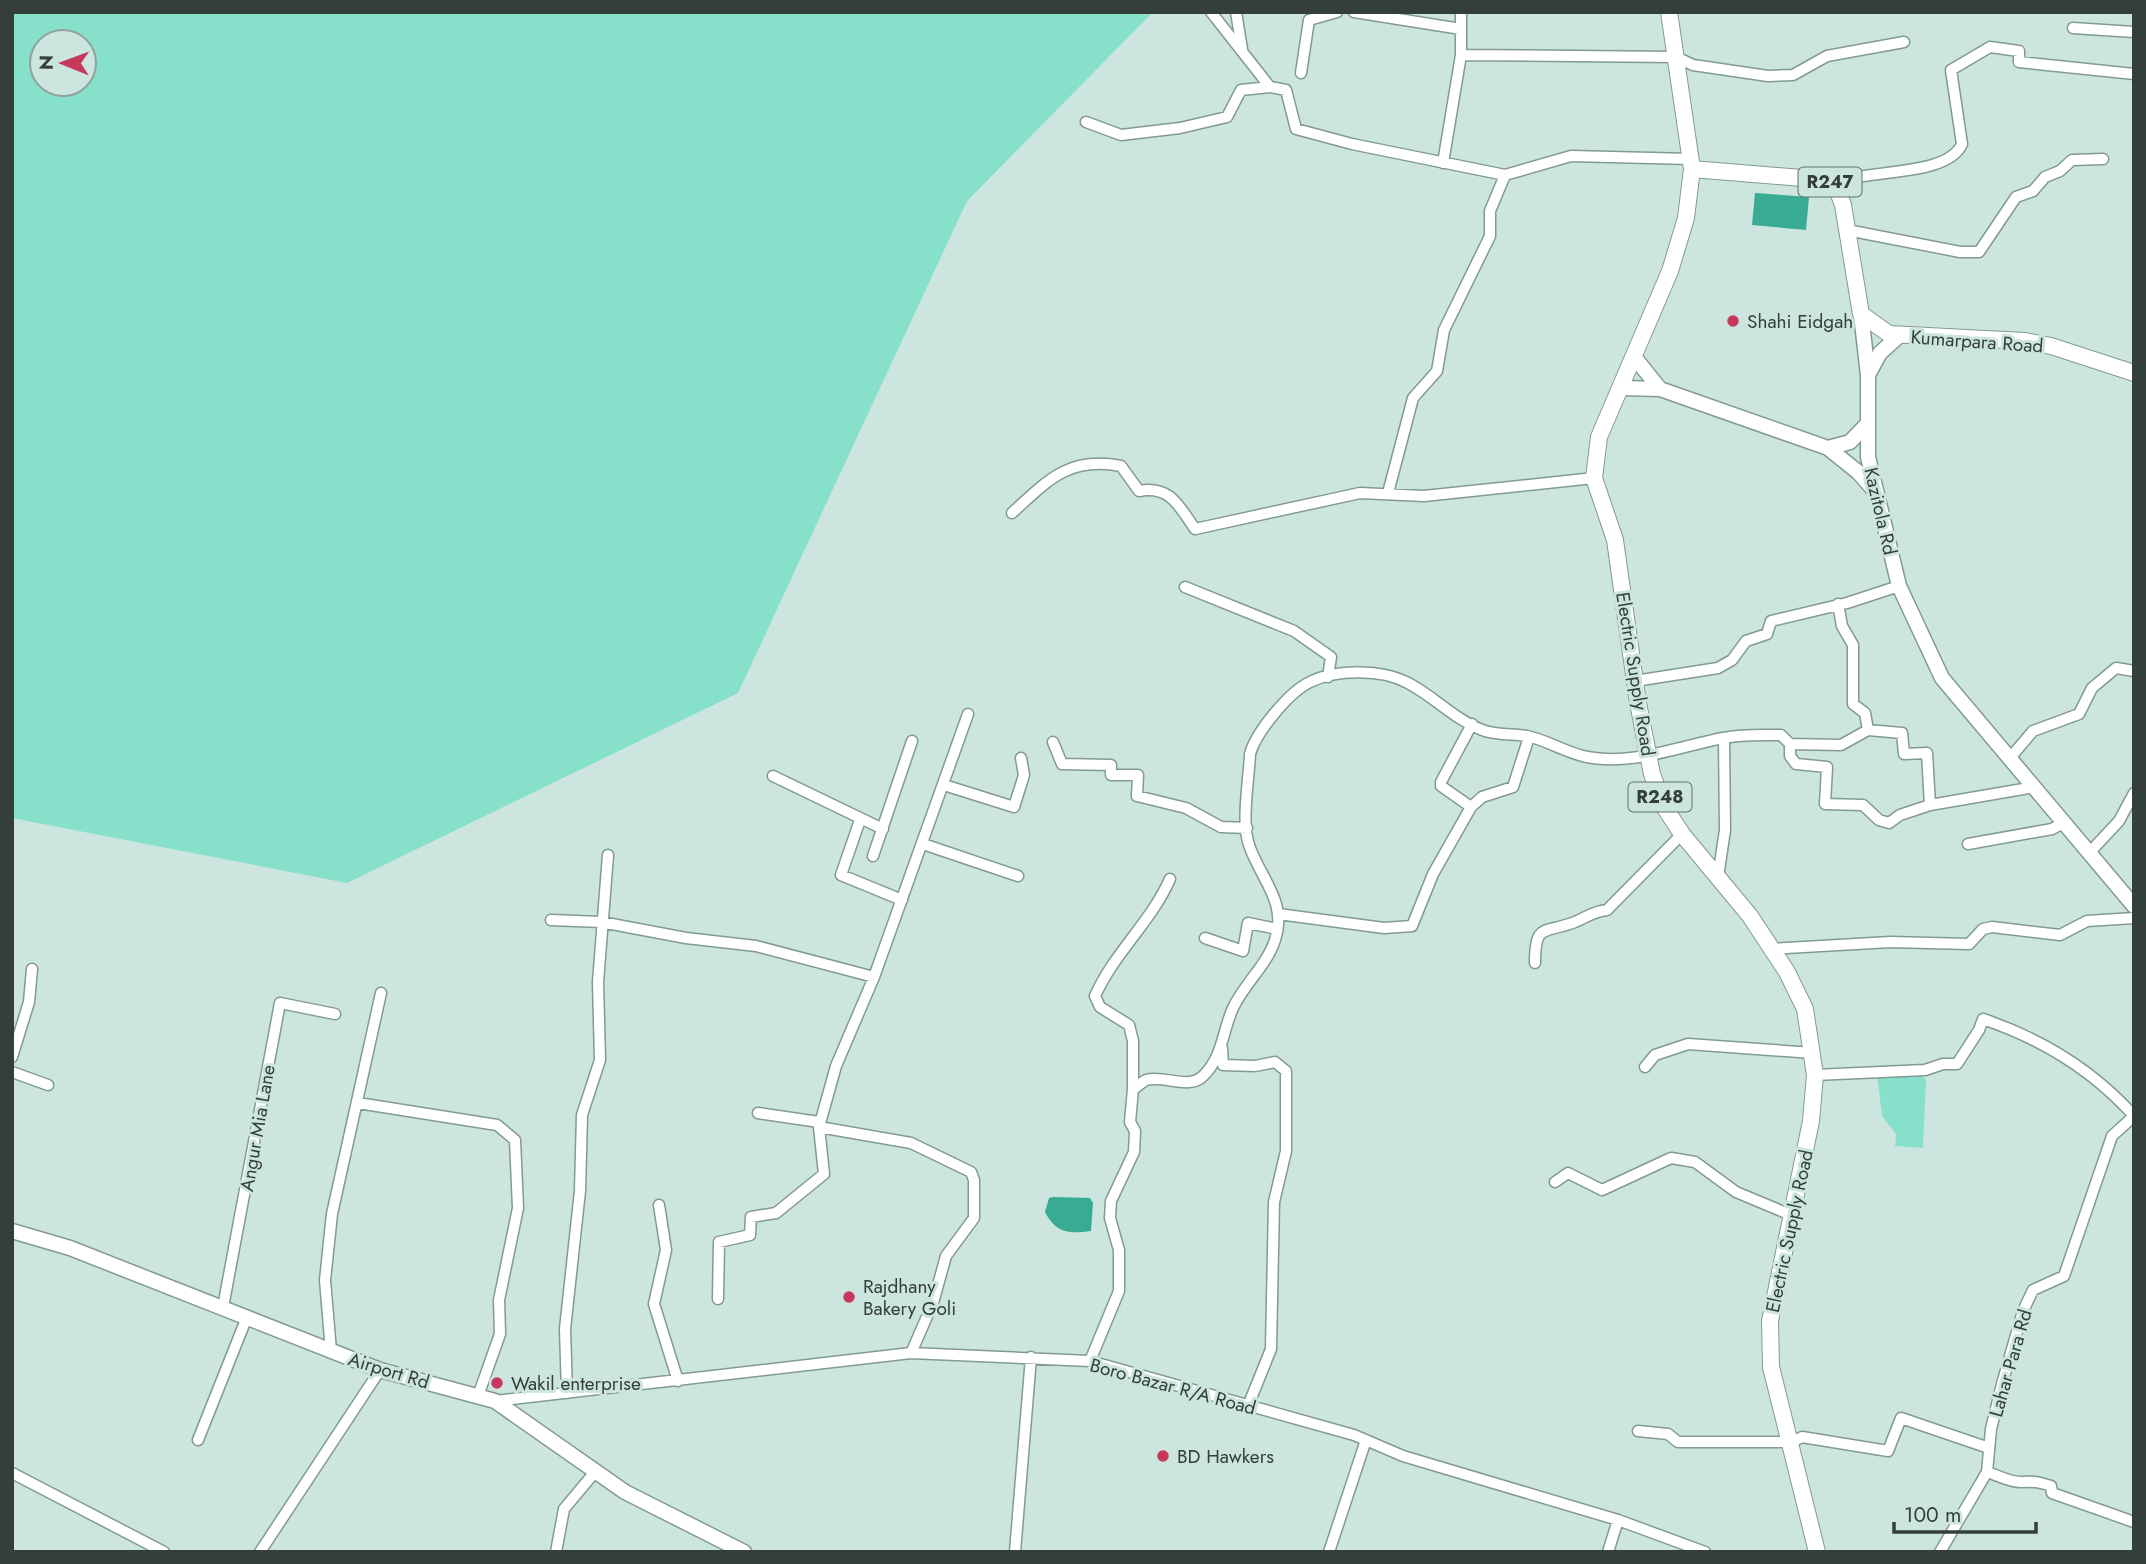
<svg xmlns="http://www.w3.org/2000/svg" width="2146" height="1564" font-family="Jost,sans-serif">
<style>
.green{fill:#87e1ca;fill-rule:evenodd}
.water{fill:#38ab93}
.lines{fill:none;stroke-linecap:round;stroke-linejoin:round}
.minor-casing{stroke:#829a93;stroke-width:13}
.secondary-casing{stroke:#829a93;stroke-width:17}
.primary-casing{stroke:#829a93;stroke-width:18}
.minor{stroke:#fff;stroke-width:10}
.secondary{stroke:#fff;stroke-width:14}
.primary{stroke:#fff;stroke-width:16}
.poi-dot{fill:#c7385d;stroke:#cce5de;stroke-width:2.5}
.labels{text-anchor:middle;stroke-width:6;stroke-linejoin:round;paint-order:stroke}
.shield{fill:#cce5de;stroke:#62706c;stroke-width:2}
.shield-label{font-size:18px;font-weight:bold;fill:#343e3b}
.poi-label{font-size:19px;fill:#343e3b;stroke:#cce5de;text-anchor:start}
.street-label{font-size:19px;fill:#343e3b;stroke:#cce5de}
</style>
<rect width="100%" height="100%" fill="#cce5de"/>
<path class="green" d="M12 12H1153L967 201 738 693 347 883 12 818ZM42 42H84V84H42Z
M1877 1074 1920 1075 1926 1079 1923 1148 1895 1146 1896 1134 1882 1116Z"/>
<path class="water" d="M1755 193 1809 197 1806 230 1752 225Z
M1053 1197 1090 1198 1093 1203 1091 1231C1068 1234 1056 1233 1045 1212L1049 1198Z"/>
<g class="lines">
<g class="minor-casing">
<path id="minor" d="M1211 12 1270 87
M1236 12 1242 49
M1354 12 1461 29
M1461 12V55
M2073 28 2134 32
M1301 73 1309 20 1337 12
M1086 122 1121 135 1180 128 1227 117 1241 90 1270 87 1286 90 1296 129 1352 144 1505 175 1571 156 1691 159
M1443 163 1461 55 1676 57 1693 65 1768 76 1793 75 1827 56 1904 42
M1835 184C1864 168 1947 178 1962 144L1951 70 1990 47 2019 51V62L2134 74
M1847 230 1960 252H1979L2016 197 2033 191 2045 177 2060 171 2072 160 2103 159
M1388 493 1413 398 1437 371 1444 330 1490 236V211L1505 175
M1012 513C1048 480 1069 456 1121 466L1139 491C1170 485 1179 506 1195 529L1360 493 1424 496 1594 478
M1185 587 1294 631 1331 657 1328 677
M1838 604 1842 626 1853 645V704L1865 713 1868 730
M1635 681 1718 668 1732 660 1746 641 1767 634 1771 621 1847 603 1899 586
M1053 742 1062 764 1111 765V775H1138L1137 796 1186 808 1221 827 1247 828
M1790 744V756L1796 764 1827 767 1825 804 1863 805 1879 820 1889 823 1900 815 1930 805
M2010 758 2033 731 2079 714 2092 688 2116 668 2134 671
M773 776 883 829
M944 785 1014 807 1024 775 1021 758
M1471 807 1482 797 1513 787 1529 737
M860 820 841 875 902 900
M923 844 1018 876
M1968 844 2052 829 2065 822
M2090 852 2119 821 2134 793
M873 856 912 741
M1718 877 1725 830 1724 738
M1278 914 1384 928 1412 926 1433 874 1471 807 1441 786V782L1472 724
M551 920 601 922 686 938 756 946 874 977
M1205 938 1243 951 1248 923 1277 929
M1771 949 1890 942 1969 944 1983 929 1992 927 2060 935 2087 921 2134 918
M1535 963C1535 922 1544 934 1575 922 1587 917 1594 911 1607 910L1682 834
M1222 1048 1223 1065 1255 1066 1275 1062 1286 1071V1151L1274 1202 1271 1349 1248 1406
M12 1057 29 1002 32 969
M1645 1067 1655 1055 1688 1044 1813 1053
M12 1072 48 1085
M1815 1075 1925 1070 1943 1064H1957L1979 1030 1983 1019C2042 1039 2092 1069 2134 1116
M1133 1089V1041L1129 1025 1100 1007 1095 996C1114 953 1151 922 1170 879
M358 1103 497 1125 515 1140 518 1208 499 1300 500 1334 478 1396
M758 1113 819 1122
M819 1127 911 1143 971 1172 974 1180V1218L946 1256 933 1303 911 1353
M1555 1182 1568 1173 1602 1190 1671 1158 1695 1162 1736 1192 1791 1215
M659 1205 666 1250 654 1304 678 1381
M718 1299 719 1242 750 1235 751 1217 776 1213 824 1174 819 1127 836 1066 874 977 968 714
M223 1307 280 1003 335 1014
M331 1351 325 1280 332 1214 381 993
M1090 1361 1119 1291V1250L1110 1218 1111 1201 1134 1152 1135 1131 1130 1122 1133 1089C1137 1087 1142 1082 1146 1080 1164 1075 1190 1090 1203 1076 1223 1057 1222 1032 1233 1008 1244 984 1267 965 1275 940 1288 902 1260 878 1249 845 1241 822 1249 779 1250 754 1256 732 1289 692 1310 682 1337 669 1382 669 1408 683 1435 697 1456 721 1485 731 1498 735 1513 734 1527 736 1547 740 1566 753 1587 757 1631 766 1681 746 1723 738 1742 734 1762 735 1781 735L1790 744 1841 745 1868 730 1902 733 1904 754 1927 753 1930 805 2035 787
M567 1393 565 1329 580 1191 582 1115 600 1060 598 982 608 855
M495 1401 911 1353 1090 1361 1354 1435 1403 1456 1618 1520 1705 1552
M1638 1431 1668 1434 1678 1442H1792L1802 1437 1888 1451 1901 1418 1989 1448
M198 1440 247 1317
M1987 1472C1997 1475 2011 1483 2022 1482 2033 1481 2039 1482 2051 1486L2052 1493 2134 1522
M12 1473 164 1552
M260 1552 380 1370
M556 1552 564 1509 595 1472
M1015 1552 1031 1357
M1329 1552 1366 1440
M1608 1552 1618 1520
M1940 1552 1987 1472 1991 1429 2002 1384 2023 1311 2033 1290 2064 1276 2112 1136 2134 1116"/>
</g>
<g class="secondary-casing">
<path id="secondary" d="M1861 314 1868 375V457L1899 586 1942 678 2134 906
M1635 358 1660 389
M1868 375 1880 353 1900 335
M1622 388 1660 389 1828 448 1858 472 1873 489
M1828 448 1850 442 1868 423
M12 1231 70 1248 380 1370 495 1401 625 1492 744 1552"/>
</g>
<g class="primary-casing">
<path id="primary" d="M1669 12 1692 169 1686 218 1670 271 1599 437 1594 478 1615 540 1638 703 1652 774 1663 805 1682 834 1750 916 1787 972 1805 1009 1815 1075 1811 1121 1770 1321 1771 1367 1817 1552
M1692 169 1826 180 1835 184 1843 205 1861 314 1889 334 2025 341 2051 346 2134 373"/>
</g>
<use href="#minor" class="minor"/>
<use href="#secondary" class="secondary"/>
<use href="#primary" class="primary"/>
</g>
<g class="poi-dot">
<circle cx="1733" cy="321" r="7"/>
<circle cx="849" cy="1297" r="7"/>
<circle cx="497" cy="1383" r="7"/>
<circle cx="1163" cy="1456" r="7"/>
</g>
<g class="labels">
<g class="shield">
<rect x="1798.5" y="167.5" width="63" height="29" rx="5"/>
<rect x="1628.5" y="782.5" width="63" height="29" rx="5"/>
</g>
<g class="shield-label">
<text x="1830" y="188">R247</text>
<text x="1660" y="803">R248</text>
</g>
<g class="poi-label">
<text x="1747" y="328">Shahi Eidgah</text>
<text x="863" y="1293">Rajdhany<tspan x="863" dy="22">Bakery Goli</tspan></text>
<text x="511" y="1390">Wakil enterprise</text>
<text x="1177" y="1463">BD Hawkers</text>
</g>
<g class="street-label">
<text transform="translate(1977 341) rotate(4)" y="7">Kumarpara Road</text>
<text transform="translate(1881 511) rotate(77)" y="7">Kazitola Rd</text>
<text transform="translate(1636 674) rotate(81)" y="7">Electric Supply Road</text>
<text transform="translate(257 1128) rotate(-80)" y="7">Angur Mia Lane</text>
<text transform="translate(1789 1231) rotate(-78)" y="7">Electric Supply Road</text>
<text transform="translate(2010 1363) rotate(-74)" y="7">Lahar Para Rd</text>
<text transform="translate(389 1370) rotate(17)" y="7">Airport Rd</text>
<text transform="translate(1173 1386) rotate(15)" y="7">Boro Bazar R/A Road</text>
</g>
</g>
<rect width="2146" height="1564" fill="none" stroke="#343e3b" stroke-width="28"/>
<g transform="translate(63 63) rotate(271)"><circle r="33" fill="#cce5de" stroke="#8fa29d" stroke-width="2"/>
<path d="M0-5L12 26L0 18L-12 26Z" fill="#c7385d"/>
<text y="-10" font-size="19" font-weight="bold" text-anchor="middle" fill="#343e3b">N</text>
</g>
<path d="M1894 1522v10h142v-10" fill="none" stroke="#343e3b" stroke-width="3.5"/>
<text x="1904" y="1522" font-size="21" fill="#343e3b" stroke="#cce5de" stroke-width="5" paint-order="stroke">100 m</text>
</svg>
